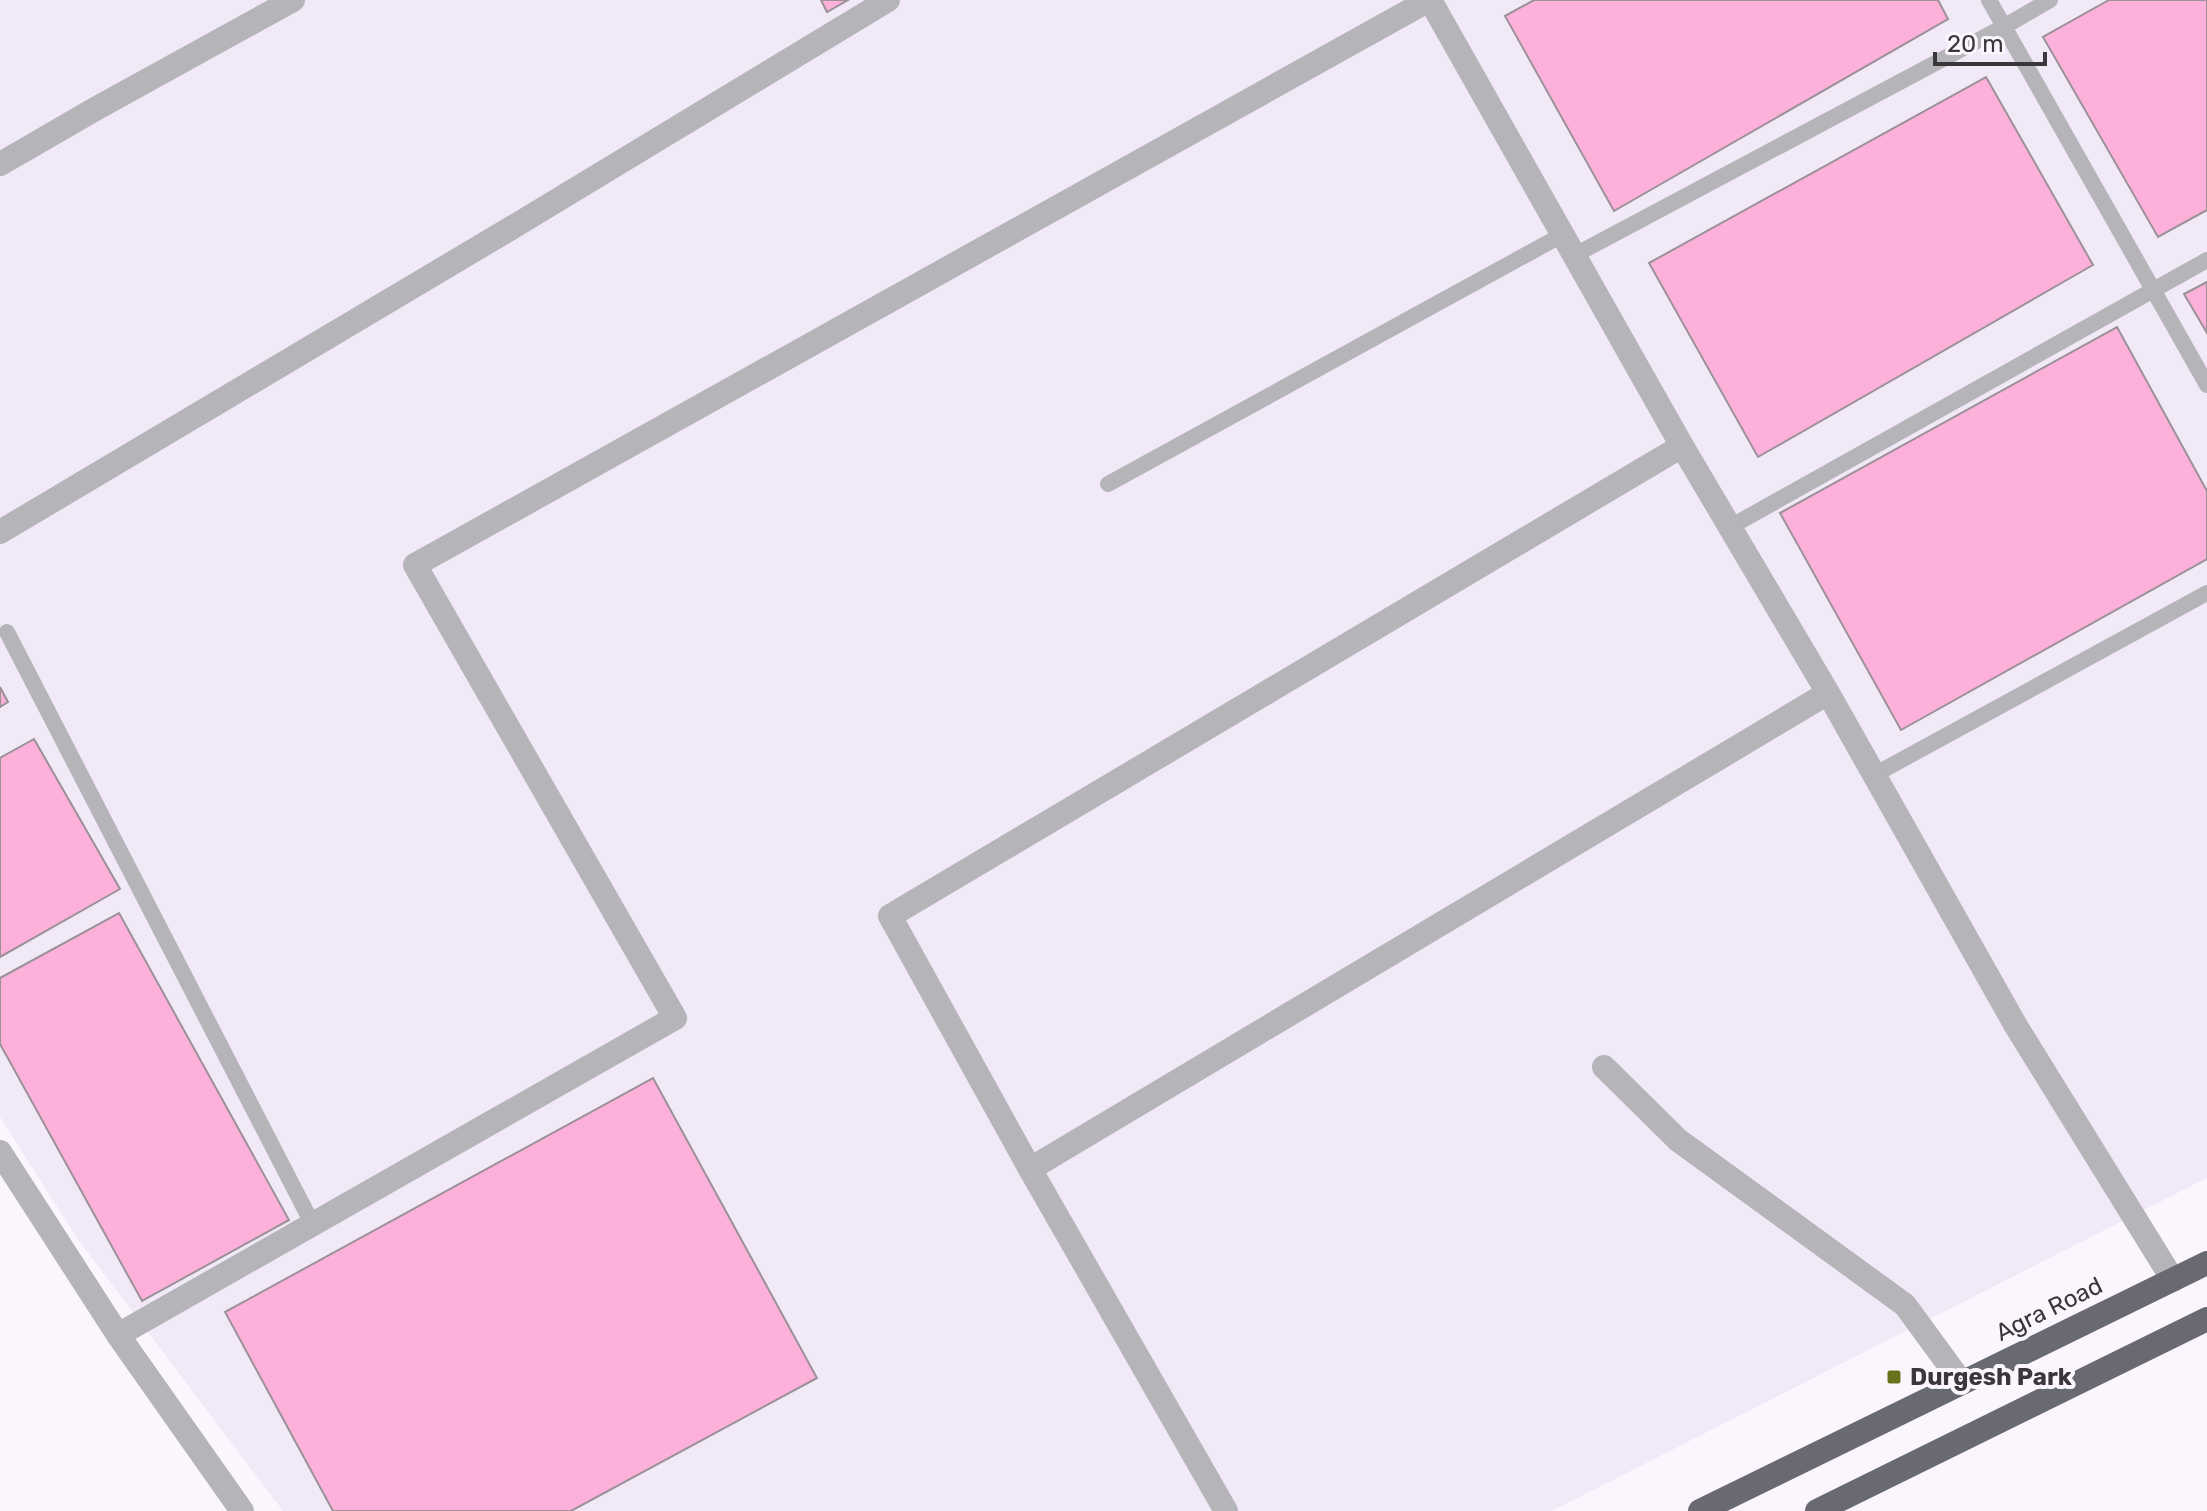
<svg xmlns="http://www.w3.org/2000/svg" width="2207" height="1511" font-family="Rubik,sans-serif">
<style>
.built{fill:#f2e9f8}
.building{fill:#fdb0da;stroke:#9b9297;stroke-width:2}
.lines{fill:none;stroke-linecap:round;stroke-linejoin:round}
.lane{stroke:#b5b5b9;stroke-width:16}
.street{stroke:#b5b5b9;stroke-width:24}
.highway{stroke:#696a71;stroke-width:24}
.poi-dot{fill:#66721c;stroke:#fbf6fe;stroke-width:3}
.labels{text-anchor:middle;stroke-width:8;stroke-linejoin:round;paint-order:stroke}
.street-label{font-size:24px;fill:#39373b;stroke:#fbf6fe}
.poi-label{font-size:24px;font-weight:bold;fill:#39373b;stroke:#fbf6fe;text-anchor:start}
</style>
<rect width="100%" height="100%" fill="#fbf6fe"/>
<path class="built" d="M0 0H2207V1178L1552 1511H283L79 1241 0 1117Z"/>
<path class="building" d="M821 0H848L827 12Z
M1534 0H1938L1948 19 1614 211 1505 16Z
M2109 0H2207V210L2158 237 2043 37Z
M1986 77 2093 265 1758 457 1649 263Z
M2207 282V333L2184 294Z
M2117 327 2207 491V559L1901 730 1780 513Z
M0 687 8 702 0 707Z
M34 739 120 889 0 957V758Z
M119 913 289 1220 142 1301 0 1044V978Z
M653 1078 817 1378 571 1511H333L225 1312Z"/>
<g class="lines">
<path class="lane" d="M1989 0 2207 385
M1573 256 2005 26 2050 0
M1108 484 1562 235
M1730 527 2207 260
M7 632 313 1225
M1874 775 2207 593"/>
<path class="street" d="M1430 0 1682 446 1828 693 2016 1026 2173 1280
M0 164 97 108 293 0
M0 532 518 224 888 0
M1604 1067 1678 1140 1905 1305 1962 1383
M0 1152 118 1335 242 1511
M1030 1169 1828 693
M118 1335 675 1018 415 565 1429 0
M1226 1511 1030 1169 890 916 1682 446"/>
<path class="highway" d="M1700 1511 2207 1263
M1817 1511 2207 1319"/>
</g>
<rect class="poi-dot" x="1886" y="1369" width="16" height="16" rx="4"/>
<g class="labels">
<g class="street-label">
<text transform="translate(2049 1309) rotate(-26)" y="8">Agra Road</text>
</g>
<g class="poi-label">
<text x="1910" y="1385">Durgesh Park</text>
</g>
</g>
<path d="M1935 52v12h110v-12" fill="none" stroke="#39373b" stroke-width="4"/>
<text x="1947" y="52" font-size="24" fill="#39373b" stroke="#fbf6fe" stroke-width="6" paint-order="stroke">20 m</text>
</svg>
